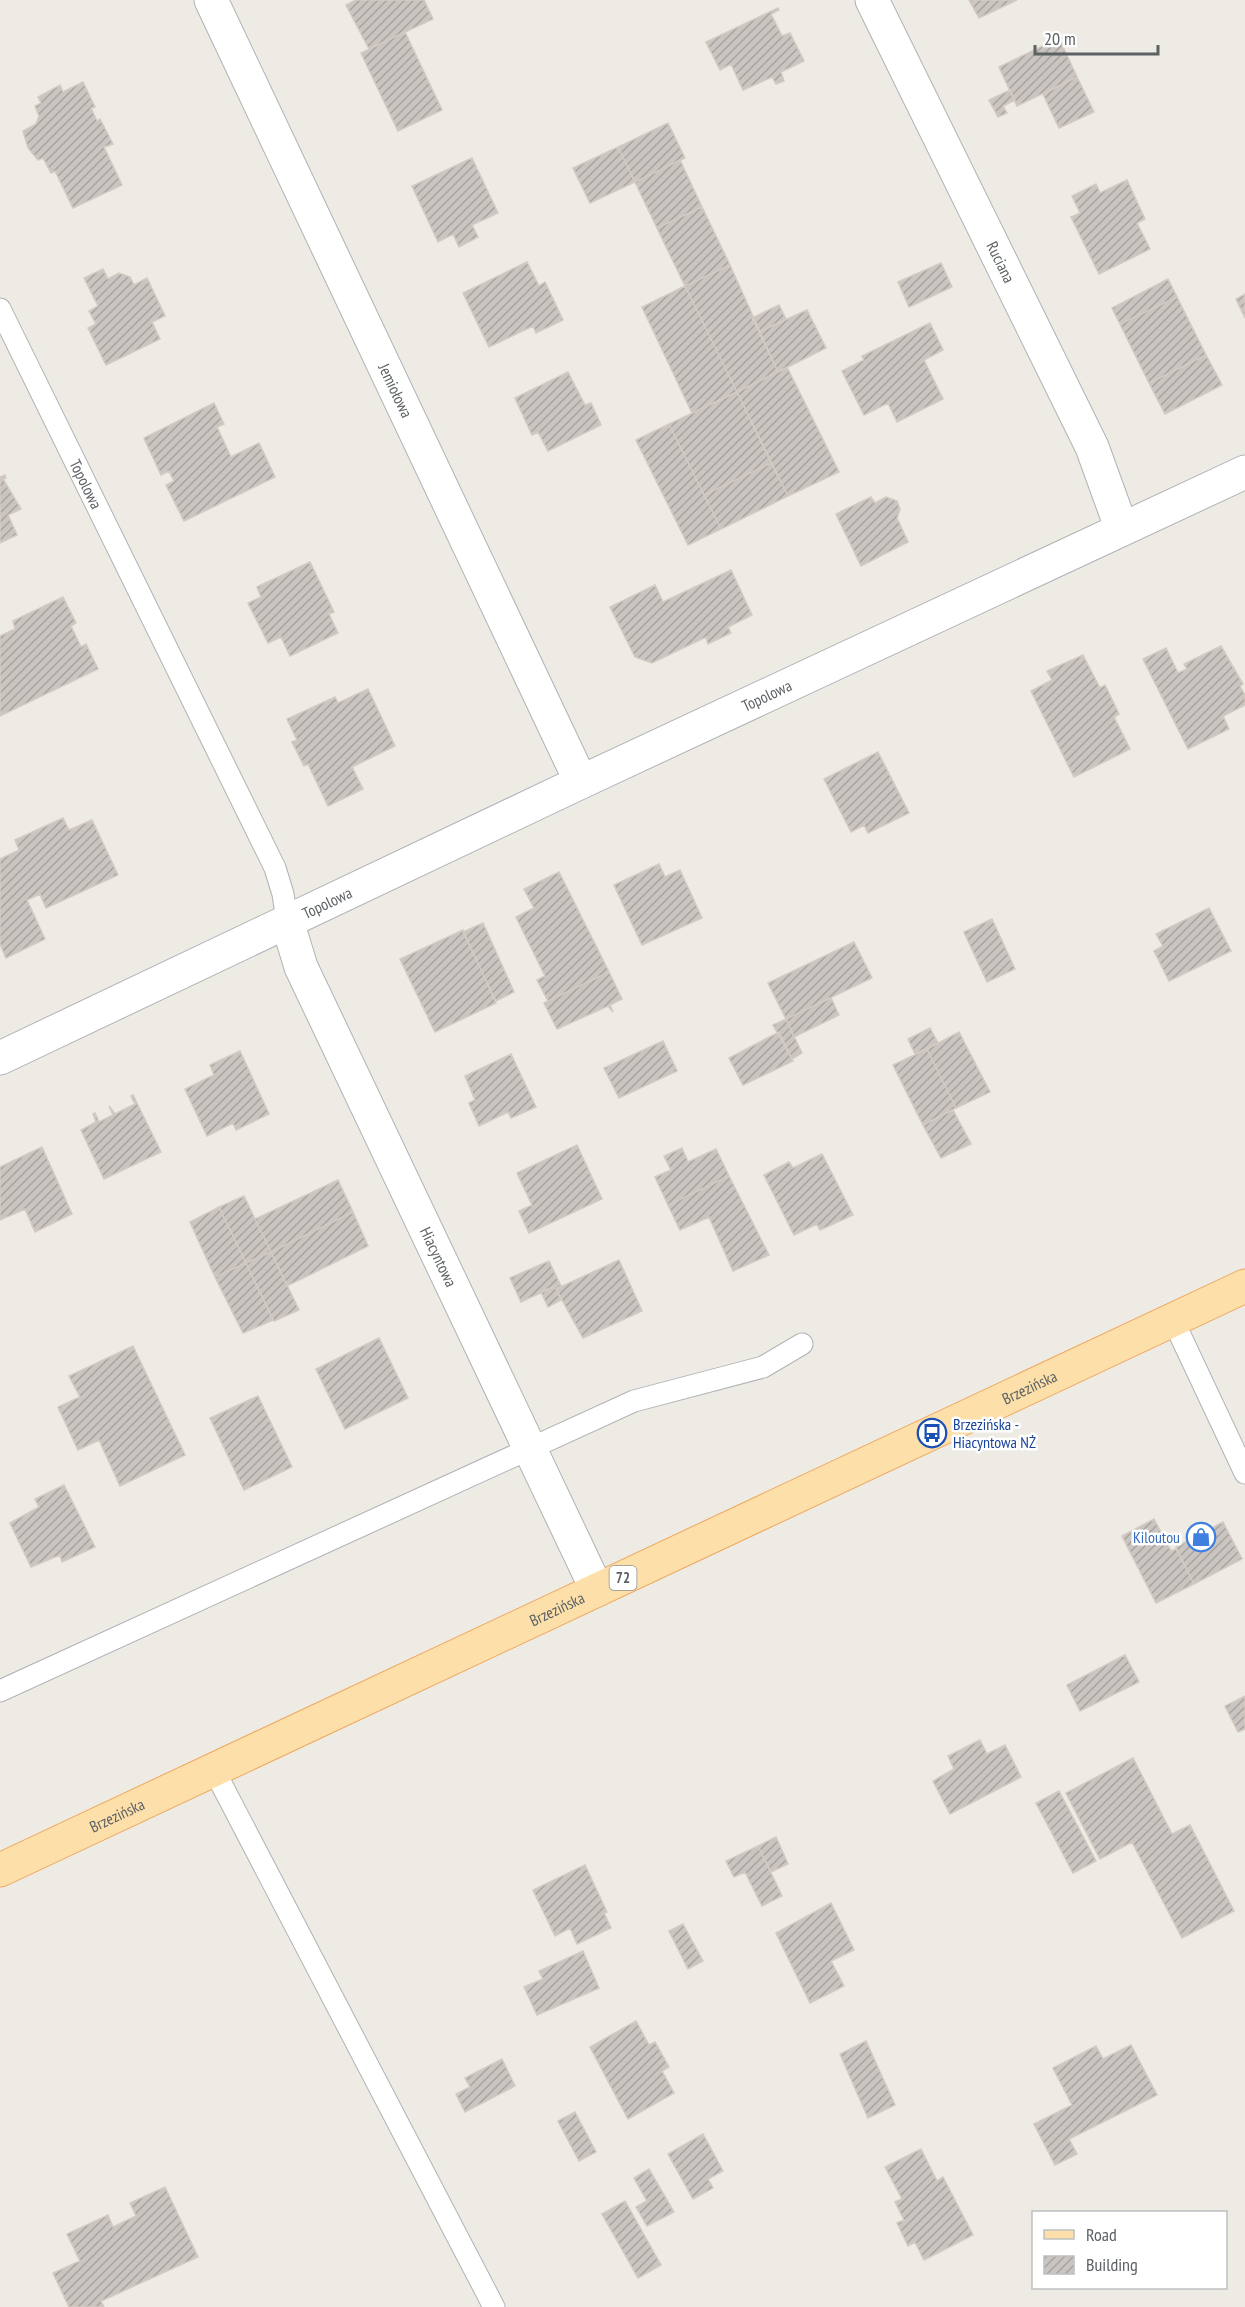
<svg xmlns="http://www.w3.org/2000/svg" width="1245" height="2307" font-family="'PT Sans Narrow',sans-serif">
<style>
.building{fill:url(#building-hatch);stroke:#d3cac2;stroke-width:1.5}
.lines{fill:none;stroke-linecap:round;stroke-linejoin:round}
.service-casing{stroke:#afb3b6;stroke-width:23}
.minor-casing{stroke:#afb3b6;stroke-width:35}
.primary-casing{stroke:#eea85d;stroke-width:35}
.service{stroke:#fff;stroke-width:21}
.minor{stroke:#fff;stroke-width:33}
.primary{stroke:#fddfaa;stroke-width:33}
.labels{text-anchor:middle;stroke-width:5;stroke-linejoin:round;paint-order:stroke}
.shield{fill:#fff;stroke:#8d9092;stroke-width:1.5}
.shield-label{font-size:15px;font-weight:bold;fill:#5c6164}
.street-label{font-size:16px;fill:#5c6164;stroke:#fff}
.transit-label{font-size:16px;fill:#164399;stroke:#fff;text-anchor:start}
.shop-label{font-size:16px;fill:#366cbe;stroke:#fff;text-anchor:end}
</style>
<defs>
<pattern id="building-hatch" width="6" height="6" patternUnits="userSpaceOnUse" patternTransform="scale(1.5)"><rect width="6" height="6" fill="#cac5c1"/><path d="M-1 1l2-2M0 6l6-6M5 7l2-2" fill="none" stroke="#a7a3a0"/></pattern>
</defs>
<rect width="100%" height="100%" fill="#eeeae4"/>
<path class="building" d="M356 0H424L433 19 369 49 346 5Z
M969 0H1017L979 18Z
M778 8 779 10 771 14 782 36 790 33 804 61 781 72 784 81 776 84 772 77 743 90 731 64 720 70 706 42Z
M405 32 442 110 398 131 361 53Z
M1059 38 1077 77 1017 106 999 67Z
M1077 77 1094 112 1059 128 1043 94Z
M83 82 95 107 91 108 97 121 100 119 113 144 104 147 122 185 73 208 55 171 51 173 43 158 38 160 28 148 23 131 36 124 39 116 35 106 41 103 38 97 60 85 63 92Z
M1010 90 1015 100 1003 106 1007 113 998 117 989 100Z
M668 123 685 158 635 182 618 147Z
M618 147 635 182 590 203 573 168Z
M472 158 498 213 472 225 478 237 459 247 453 234 438 242 412 186Z
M680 160 702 207 657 228 635 182Z
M1127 180 1145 219 1137 223 1150 249 1099 274 1071 217 1080 213 1072 196 1096 184 1100 193Z
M702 207 730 265 685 286 657 228Z
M527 262 539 286 545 282 563 320 536 333 533 326 489 347 463 293Z
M941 263 952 287 909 307 898 282Z
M730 265 778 372 737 392 685 286Z
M103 269 108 279 119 273 130 277 134 285 147 278 165 316 152 322 160 339 106 365 88 328 96 324 89 311 98 306 84 278Z
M1168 279 1177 297 1120 324 1112 308Z
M685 286 737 392 692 413 642 307Z
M1245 294V318L1236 299Z
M1177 297 1206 355 1149 383 1120 324Z
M779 305 786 319 759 332 752 318Z
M807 310 826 348 778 372 759 332Z
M930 323 943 350 924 360 943 399 897 422 888 403 864 415 842 371 864 360 862 356Z
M1206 355 1222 385 1165 414 1149 383Z
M787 367 839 472 788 496 737 392Z
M568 372 585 405 591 403 601 425 548 451 538 432 532 435 515 398Z
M737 392 771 463 704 495 669 424Z
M214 403 224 424 217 427 231 457 259 443 275 477 184 521 166 485 174 481 169 471 161 475 144 438Z
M669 424 721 529 688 545 636 440Z
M771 463 788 496 721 529 704 495Z
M5 475 6 478 3 479 21 509 8 515 17 535 0 543V477Z
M871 497 875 503 886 497 897 501 900 509 897 518 908 542 861 566 836 514Z
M310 562 334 612 329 614 338 633 290 656 281 637 268 643 248 603 261 597 257 587Z
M731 570 752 615 728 627 731 633 708 644 706 637 652 663 635 657 610 607 655 585 663 602Z
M63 597 76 623 71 626 81 647 86 644 98 669 0 716V636L15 629 13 621Z
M1221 646 1243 684 1240 686 1245 695V705L1223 716 1229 729 1188 749 1143 659 1166 648 1178 673 1187 669 1184 664Z
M1083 655 1100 688 1105 685 1119 714 1114 717 1130 749 1074 777 1031 691 1052 680 1047 671Z
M368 689 395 746 352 767 363 789 328 806 308 764 304 766 292 742 297 740 287 719 335 697 338 703Z
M878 752 909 813 868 833 864 825 851 832 824 779Z
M63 818 69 830 92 820 118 875 46 908 40 894 27 900 45 939 6 958 0 944V859L19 850 15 840Z
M659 864 665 877 680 870 702 918 642 945 614 885Z
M559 872 609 972 548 1001 537 980 545 976 516 917 534 908 524 889Z
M1209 908 1231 951 1169 981 1154 951 1163 946 1156 934Z
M992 919 1015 969 987 982 964 932Z
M483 923 514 992 496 1001 463 932Z
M463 930 496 1003 435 1032 400 959Z
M854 942 872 978 786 1019 768 983Z
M609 972 622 999 610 1005 613 1012 608 1006 557 1029 544 1003Z
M831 998 839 1015 794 1037 786 1019Z
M786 1019 802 1053 792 1059 773 1025Z
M930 1028 938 1043 915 1054 908 1039Z
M779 1032 793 1061 743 1085 729 1058Z
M959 1032 990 1092 956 1108 927 1049Z
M663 1041 677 1071 619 1098 604 1068Z
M927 1049 956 1108 923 1125 893 1065Z
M240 1051 269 1114 236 1130 233 1123 207 1136 185 1089 214 1075 210 1065Z
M511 1054 536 1107 511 1118 508 1112 479 1126 469 1103 475 1100 465 1076Z
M133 1095 161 1152 104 1179 81 1130 96 1122 93 1114 95 1113 99 1122 113 1115 109 1106 115 1114 135 1104 131 1096Z
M953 1110 971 1144 941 1158 923 1125Z
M577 1145 602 1199 529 1233 519 1211 532 1205 517 1173Z
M42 1147 72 1214 35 1232 25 1209 0 1220V1167Z
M682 1148 688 1162 716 1149 729 1176 668 1205 655 1177 671 1170 664 1156Z
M822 1154 853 1215 820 1230 817 1224 794 1235 764 1175 789 1162 793 1168Z
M729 1176 769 1255 733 1271 709 1217 680 1230 668 1205Z
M338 1180 353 1212 271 1252 255 1219Z
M244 1196 271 1252 246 1263 219 1207Z
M219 1207 246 1263 215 1277 190 1222Z
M353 1212 368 1246 287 1286 271 1252Z
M271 1252 299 1310 274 1321 246 1263Z
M619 1260 642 1311 583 1338 556 1289Z
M549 1261 560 1284 521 1302 510 1278Z
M246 1263 273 1320 243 1333 215 1277Z
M560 1284 561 1286 556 1289 561 1300 548 1307 541 1292Z
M379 1338 408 1398 345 1429 316 1369Z
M133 1346 185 1455 120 1486 99 1440 78 1450 58 1407 80 1397 69 1376Z
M258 1396 292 1467 244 1490 210 1418Z
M64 1485 95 1547 62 1562 60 1555 31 1567 10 1523 39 1507 35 1499Z
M1154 1519 1171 1551 1176 1549 1194 1584 1156 1603 1122 1536Z
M1223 1522 1242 1559 1194 1584 1176 1547Z
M1125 1655 1139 1682 1080 1711 1067 1685Z
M1245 1696V1729L1238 1732 1225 1706Z
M980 1740 987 1754 1005 1745 1021 1777 950 1814 933 1781 954 1769 948 1756Z
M1133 1758 1172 1834 1190 1825 1234 1911 1182 1938 1132 1842 1100 1859 1066 1793Z
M1059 1791 1096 1861 1073 1873 1036 1803Z
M776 1837 788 1864 771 1872 758 1846Z
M758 1846 782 1896 762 1906 745 1872 734 1877 726 1861Z
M585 1865 607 1912 604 1913 611 1928 577 1944 570 1928 555 1936 533 1890Z
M831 1903 854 1950 831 1961 844 1986 810 2003 776 1933Z
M683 1924 703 1961 688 1969 669 1931Z
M583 1951 599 1988 537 2015 524 1987 543 1979 539 1971Z
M636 2021 649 2045 655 2042 669 2067 662 2071 674 2093 628 2119 590 2047Z
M866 2041 895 2105 868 2118 840 2054Z
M1131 2045 1157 2095 1069 2139 1077 2154 1055 2165 1034 2124 1072 2105 1053 2068 1096 2046 1103 2059Z
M502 2059 515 2086 465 2112 456 2094 470 2087 465 2078Z
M575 2112 596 2152 579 2161 558 2121Z
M703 2134 723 2171 708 2179 713 2188 693 2199 668 2154Z
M921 2149 937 2181 943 2177 973 2235 924 2260 915 2242 908 2246 897 2223 904 2220 895 2202 902 2199 885 2167Z
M649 2169 674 2212 647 2226 636 2207 647 2201 634 2178Z
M165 2187 198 2257 101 2301 104 2307H69L53 2273 80 2261 67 2234 108 2215 113 2227 136 2216 130 2203Z
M625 2201 661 2265 638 2278 602 2214Z"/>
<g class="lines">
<g class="service-casing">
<g id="service">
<path id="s1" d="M0 309 275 868 283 894 287 921"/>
<path d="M1173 1320 1245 1473"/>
<path d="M0 1691 634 1401 763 1367 802 1344"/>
<path d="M214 1770 494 2307"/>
</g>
</g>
<g class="minor-casing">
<g id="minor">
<path id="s2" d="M211 0 581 782"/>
<path id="s3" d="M872 0 1092 447 1121 527"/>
<path id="s4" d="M287 921 301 967 597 1590"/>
<path id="s5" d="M0 1058 581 782 1245 472"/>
</g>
</g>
<g class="primary-casing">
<g id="primary">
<path id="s6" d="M0 1870 1245 1286"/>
</g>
</g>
<use href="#service" class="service"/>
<use href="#minor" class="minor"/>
<use href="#primary" class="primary"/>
</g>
<defs>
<g id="bus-ring" transform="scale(1.5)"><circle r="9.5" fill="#fff" stroke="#1a4fb4" stroke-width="1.5"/><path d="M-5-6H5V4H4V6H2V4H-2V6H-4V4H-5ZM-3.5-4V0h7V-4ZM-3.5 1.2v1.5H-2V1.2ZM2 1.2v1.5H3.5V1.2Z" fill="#1a4fb4"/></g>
<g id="shop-ring" transform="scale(1.5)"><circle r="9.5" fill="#fff" stroke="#3f7fe0" stroke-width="1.5"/><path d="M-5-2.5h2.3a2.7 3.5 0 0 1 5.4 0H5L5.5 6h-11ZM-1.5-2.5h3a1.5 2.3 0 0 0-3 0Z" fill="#3f7fe0"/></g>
</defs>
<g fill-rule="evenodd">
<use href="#bus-ring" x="932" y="1433"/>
<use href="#shop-ring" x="1201" y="1537"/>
</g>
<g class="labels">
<rect class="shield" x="609.5" y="1566" width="27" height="24" rx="4.5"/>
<g class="shield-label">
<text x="623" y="1583">72</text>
</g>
<g class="street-label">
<text dy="6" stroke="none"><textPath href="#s3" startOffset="292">Ruciana</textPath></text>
<text dy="6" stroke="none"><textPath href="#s2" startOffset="432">Jemiołowa</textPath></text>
<text dy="6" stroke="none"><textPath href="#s1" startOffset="195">Topolowa</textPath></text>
<text dy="6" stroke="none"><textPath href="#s5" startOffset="848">Topolowa</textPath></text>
<text dy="6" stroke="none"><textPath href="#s5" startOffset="362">Topolowa</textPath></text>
<text dy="6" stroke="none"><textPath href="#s4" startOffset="369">Hiacyntowa</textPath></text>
<text dy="6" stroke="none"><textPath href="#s6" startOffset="1137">Brzezińska</textPath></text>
<text dy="6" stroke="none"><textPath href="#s6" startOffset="615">Brzezińska</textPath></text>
<text dy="6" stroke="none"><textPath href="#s6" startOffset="129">Brzezińska</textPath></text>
</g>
<g class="transit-label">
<text x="953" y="1430">Brzezińska -<tspan x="953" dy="18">Hiacyntowa NŻ</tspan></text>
</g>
<g class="shop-label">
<text x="1180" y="1543">Kiloutou</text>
</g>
</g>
<rect x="1032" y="2211" width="195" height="78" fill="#ffffff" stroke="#bec0c1" stroke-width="1.5"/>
<rect x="1044" y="2230" width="30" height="9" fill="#fddfaa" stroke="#bec0c1" stroke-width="1.5"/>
<text x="1086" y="2241" font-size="18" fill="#5c6164">Road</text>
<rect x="1044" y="2256" width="30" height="18" fill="url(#building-hatch)" stroke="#bec0c1" stroke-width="1.5"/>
<text x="1086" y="2271" font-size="18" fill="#5c6164">Building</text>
<path d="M1035 45v9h123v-9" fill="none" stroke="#5c6164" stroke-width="3"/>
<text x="1044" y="45" font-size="18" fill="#5c6164" stroke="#ffffff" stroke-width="4.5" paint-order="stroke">20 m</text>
</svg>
